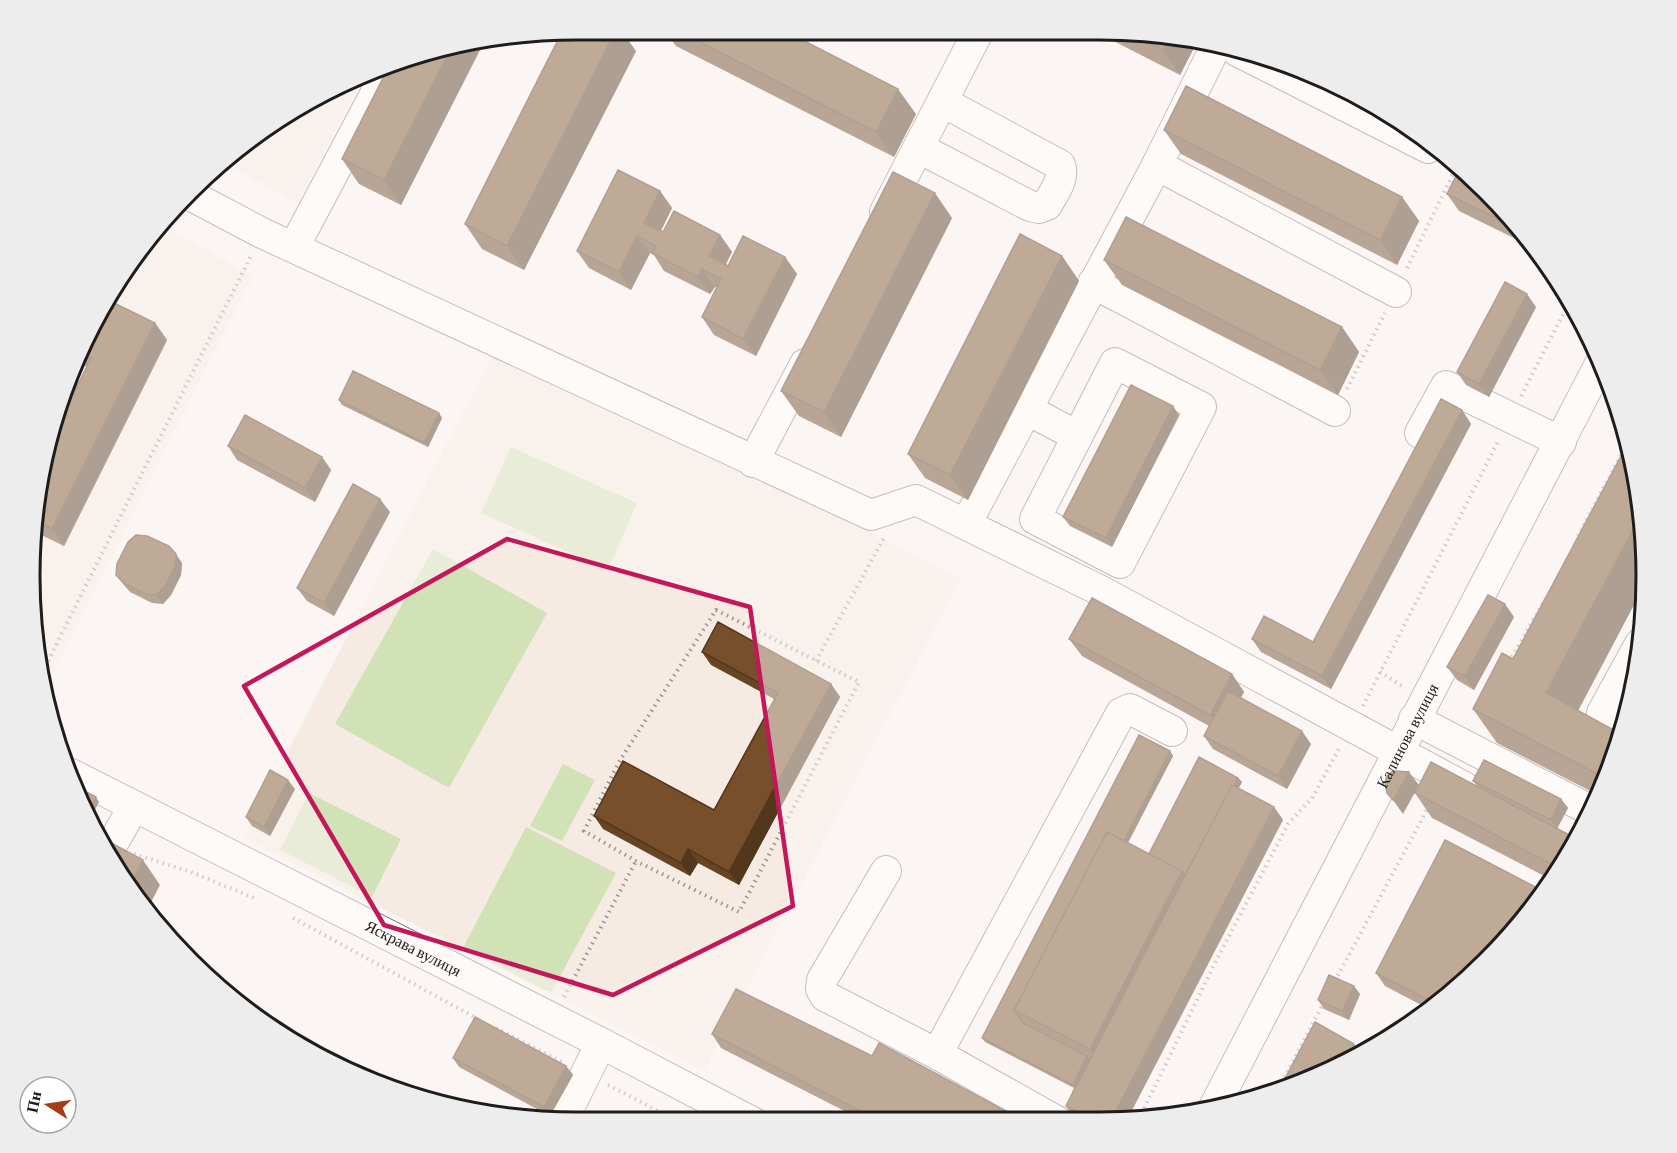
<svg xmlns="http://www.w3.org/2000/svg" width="1677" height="1153" font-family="'Crimson Pro',serif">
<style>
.built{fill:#f6ebe2}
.green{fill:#d2e2b7}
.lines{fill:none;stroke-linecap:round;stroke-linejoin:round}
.minor-casing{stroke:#7f7b78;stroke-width:32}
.path{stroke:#989593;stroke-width:4;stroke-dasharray:1.5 4.5;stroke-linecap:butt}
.minor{stroke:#fff;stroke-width:30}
.wall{fill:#664424}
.shaded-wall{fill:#53371d}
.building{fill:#774f2a;stroke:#53371d;stroke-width:1.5}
.marked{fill:none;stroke:#c2185b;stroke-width:4.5;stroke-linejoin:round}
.labels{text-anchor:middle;stroke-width:6;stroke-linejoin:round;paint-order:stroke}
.street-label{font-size:16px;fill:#1f1d1c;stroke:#fff}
.rim{fill:none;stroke:#1f1d1c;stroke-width:3}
</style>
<rect width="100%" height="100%" fill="#fbf6f3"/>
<path class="built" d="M360 83 298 203 226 164 273 122Z
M160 224 253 276 44 693 40 683 35 506 72 367Z
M495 350 721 457 961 578 704 1071 243 838Z"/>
<path class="green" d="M511 447 637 503 608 570 481 513Z
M433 549 547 613 449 788 335 724Z
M563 764 595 780 562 841 530 826Z
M309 793 401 839 372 897 280 850Z
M526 827 616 873 551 993 463 948Z"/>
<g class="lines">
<g class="minor-casing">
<g id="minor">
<path d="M1237 51 1428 148"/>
<path d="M919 148 1030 206 1039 208 1047 205C1054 192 1065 179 1060 165L943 102"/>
<path d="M1157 165 1396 292"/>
<path d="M190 195 262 233 871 515 916 500 1101 591 1464 787"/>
<path d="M885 212 979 30"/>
<path d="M294 247 388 70"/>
<path d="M1093 283 1335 411"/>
<path d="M1115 363 1201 407 1120 563 1035 519Z"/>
<path d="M1026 409 1077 436"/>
<path d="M1420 433 1446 386 1561 442"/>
<path d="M753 462 805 364"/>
<path d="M966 524 1157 165 1217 44"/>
<path d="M1414 719 1592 811"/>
<path d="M1624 725 1602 713 1640 644"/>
<path id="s1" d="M71 774 601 1043 754 1123"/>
<path d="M109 850 134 806"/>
<path d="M886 871 822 980 821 989 825 996 937 1054 1060 1123"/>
<path d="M937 1054 1121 713 1130 709 1172 731"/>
<path id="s2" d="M1212 1111 1602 360"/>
<path d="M562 1122 601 1043"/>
</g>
</g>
<path class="path" d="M1407 268 1456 168
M1347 389 1385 313
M1521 396 1570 301
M1578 536 1628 442
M716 610 859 682 739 912 636 861 584 831 619 762Z
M816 661 884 538
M1509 662 1547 596
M1380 672 1405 688
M40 677 252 254
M1363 706 1499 440
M134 854 191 872 254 898
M293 918 478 1019
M1335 981 1428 808
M564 997 636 861
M496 1028 564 1063
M608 1085 681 1123
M1279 1088 1323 1004
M1139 1119 1217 959 1288 824 1312 798 1340 747"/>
<use href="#minor" class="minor"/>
</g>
<path class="wall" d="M665 30H783L916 114 894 157 676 46Z
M941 30H962L958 39Z
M1092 30H1101L1198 40 1180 75Z
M484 42 401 205 359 184 342 159 435 49Z
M636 51 524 270 482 249 465 224Z
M1164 130 1402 197 1419 221 1397 265 1181 154Z
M1487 190 1534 248 1459 211 1447 194Z
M660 191 672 208 661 231 663 232 720 235 732 252 726 264 728 266 785 257 797 274 756 356 714 335 702 317 717 288 715 287 710 294 664 271 654 255 650 253 631 290 589 268 577 251Z
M952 218 841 437 799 416 781 391Z
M1062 256 1079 281 968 500 925 478 908 454Z
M1104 260 1342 327 1359 352 1338 395 1122 285Z
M112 302 155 323 167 340 64 546 35 532V506L87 367 75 361Z
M1536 307 1489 397 1466 385 1457 372Z
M339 400 442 418 428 447 342 405Z
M1462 410 1471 424 1331 689 1261 652 1252 639 1313 642Z
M1179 415 1112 547 1070 526 1063 517Z
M228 446 322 457 331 470 315 502 237 460Z
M390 512 334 616 307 601 297 588Z
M182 563 181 575 171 595 163 604 152 603 130 592 123 584 116 575Z
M1647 577 1646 582 1578 711 1621 734 1605 786 1600 796 1497 743 1473 709 1513 659Z
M1514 617 1474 690 1457 680 1447 667Z
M1069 639 1232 674 1244 692 1241 697 1311 744 1287 789 1213 749 1204 736 1209 726 1082 656Z
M702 652 831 684 840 697 739 885 698 863 690 876 603 829 594 816 714 810 774 699 711 665Z
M1170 751 1173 756 1128 843 1149 854 1238 778 1242 782 1238 789 1274 807 1283 820 1101 1123H1083L1075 1119 1066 1106 1074 1088 985 1042 982 1038Z
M1473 781 1561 799 1568 808 1557 828 1577 839 1554 881 1432 818 1415 793 1478 787Z
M295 789 270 836 252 826 246 817Z
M1487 963 1425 1007 1385 986 1376 973Z
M1360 994 1349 1020 1324 1009 1318 1000Z
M712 1034 872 1056 1028 1123H868L721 1048Z
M453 1058 566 1066 573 1075 550 1116 459 1067Z"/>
<path class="shaded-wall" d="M616 30H621L636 51 524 270 507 246Z
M952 30H962L958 39Z
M1170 37 1198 40 1180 75 1163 50Z
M484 42 401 205 384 180 452 46Z
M898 89 916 114 894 157 876 132Z
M660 191 672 208 656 240 644 223Z
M935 193 952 218 841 437 824 412Z
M1402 197 1419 221 1397 265 1380 240Z
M720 235 732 252 721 273 709 256Z
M637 236 650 253 631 290 619 272Z
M1062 256 1079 281 968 500 950 475Z
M785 257 797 274 756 356 743 339Z
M702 269 715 287 710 294 698 277Z
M1527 294 1536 307 1489 397 1479 384Z
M155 323 167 340 64 546 52 529Z
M1342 327 1359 352 1338 395 1320 370Z
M1173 406 1179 415 1112 547 1106 538Z
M1462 410 1471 424 1331 689 1322 676Z
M439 413 442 418 428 447 424 443Z
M322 457 331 470 315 502 305 488Z
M380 499 390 512 334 616 324 603Z
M1641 515 1647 577 1646 582 1569 727 1546 693Z
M176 554 182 563 181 575 171 595 163 604 156 595Z
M1505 604 1514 617 1474 690 1465 676Z
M1232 674 1244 692 1222 732 1210 715Z
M831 684 840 697 739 885 729 872Z
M1302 731 1311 744 1287 789 1278 776Z
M1170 751 1173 756 1123 851 1120 847Z
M1409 772 1419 785 1403 814 1393 800Z
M1238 778 1242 782 1190 882 1102 1066 1090 1049 1182 871Z
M288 780 295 789 270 836 264 827Z
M96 797 99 802 89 822 86 817Z
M1561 799 1568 808 1557 829 1551 820Z
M1274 807 1283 820 1127 1120 1110 1122Z
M688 849 698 863 690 876 681 863Z
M143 860 160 885 149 906 132 881Z
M1354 986 1360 994 1349 1020 1342 1011Z
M1354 1044 1361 1053 1342 1067Z
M1087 1056 1091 1061 1076 1089 1073 1085Z
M566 1066 573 1075 550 1116 544 1107Z"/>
<path class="building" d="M576 30H616L507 246 465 224 562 32Z
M676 30H783L898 89 876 132Z
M1128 33 1170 37 1163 50Z
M452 46 384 180 342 159 387 70 435 49Z
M1186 86 1402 197 1380 240 1164 130Z
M618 170 660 191 644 223 663 232 674 211 720 235 709 256 728 266 743 236 785 257 743 339 702 317 721 279 702 269 698 277 652 253 656 246 637 236 619 272 577 251Z
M1459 170 1487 190 1519 229 1447 194Z
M893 172 935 193 824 412 781 391Z
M1126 217 1342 327 1320 370 1104 260Z
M1020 234 1062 256 950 475 908 454Z
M1505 282 1527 294 1479 384 1457 372Z
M112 302 155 323 52 529 35 520V506L55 431 91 358 81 353Z
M353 371 439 413 424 443 339 400Z
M1131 385 1173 406 1106 538 1063 517Z
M1441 399 1462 410 1322 676 1252 639 1264 616 1313 642Z
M245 415 322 457 305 488 228 446Z
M1628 443 1637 470 1641 515 1546 693 1621 734 1607 779 1473 709 1502 653 1513 659Z
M353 484 380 499 324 603 297 588Z
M136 535 147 536 169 546 176 554 175 566 165 586 156 595 145 594 124 583 116 575 117 564 128 542Z
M1488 595 1505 604 1465 676 1447 667Z
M1092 598 1232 674 1210 715 1069 639Z
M718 622 831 684 729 872 688 849 681 863 594 816 623 761 714 810 778 693 702 652Z
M1228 691 1302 731 1278 776 1204 736Z
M1139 735 1170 751 1124 841 1107 832 1014 1010 1023 1023 1087 1056 1073 1085 982 1038Z
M1199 757 1238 778 1234 786 1232 785 1185 875 1182 871 1149 854Z
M1484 760 1561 799 1551 820 1473 781Z
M1431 762 1577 839 1561 869 1415 793Z
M270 770 288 780 264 827 246 817Z
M1393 771 1409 772 1393 800 1387 793 1385 783 1387 776Z
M1232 785 1274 807 1110 1122 1099 1123 1066 1106Z
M77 787 96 797 86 817 76 788Z
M1107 832 1182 871 1090 1049 1014 1010Z
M102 838 143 860 132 881 101 839Z
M1445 840 1545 892 1487 963 1432 1002 1376 973Z
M1329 975 1354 986 1342 1011 1318 1000Z
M736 989 872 1056 879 1043 1028 1123H883L712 1034Z
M475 1017 566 1066 544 1107 453 1058Z
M1315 1022 1354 1044 1342 1067 1280 1088Z"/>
<path d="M0 0H1677V1153H0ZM507 539 750 607 793 906 613 995 384 925 244 686Z" fill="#fbf6f3" fill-opacity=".55" fill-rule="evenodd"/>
<path class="marked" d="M507 539 750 607 793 906 613 995 384 925 244 686Z"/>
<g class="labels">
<g class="street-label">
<text dy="6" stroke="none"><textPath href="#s2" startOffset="423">Калинова вулиця</textPath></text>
<text dy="6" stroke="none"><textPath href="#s1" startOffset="384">Яскрава вулиця</textPath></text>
</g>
</g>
<path d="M0 0H1677V1153H0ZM576 40H1100A536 536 0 0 1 1636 576V576A536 536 0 0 1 1100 1112H576A536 536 0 0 1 40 576V576A536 536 0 0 1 576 40Z" fill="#ededed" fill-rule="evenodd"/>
<path class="rim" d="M576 40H1100A536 536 0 0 1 1636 576V576A536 536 0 0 1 1100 1112H576A536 536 0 0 1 40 576V576A536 536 0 0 1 576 40Z"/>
<g transform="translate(48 1105) rotate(282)"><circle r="28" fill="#ffffff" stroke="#a5a5a4" stroke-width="1.5"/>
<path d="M0-4.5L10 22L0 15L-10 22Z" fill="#a43e19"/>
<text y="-9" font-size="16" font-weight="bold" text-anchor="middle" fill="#1f1d1c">Пн</text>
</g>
</svg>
